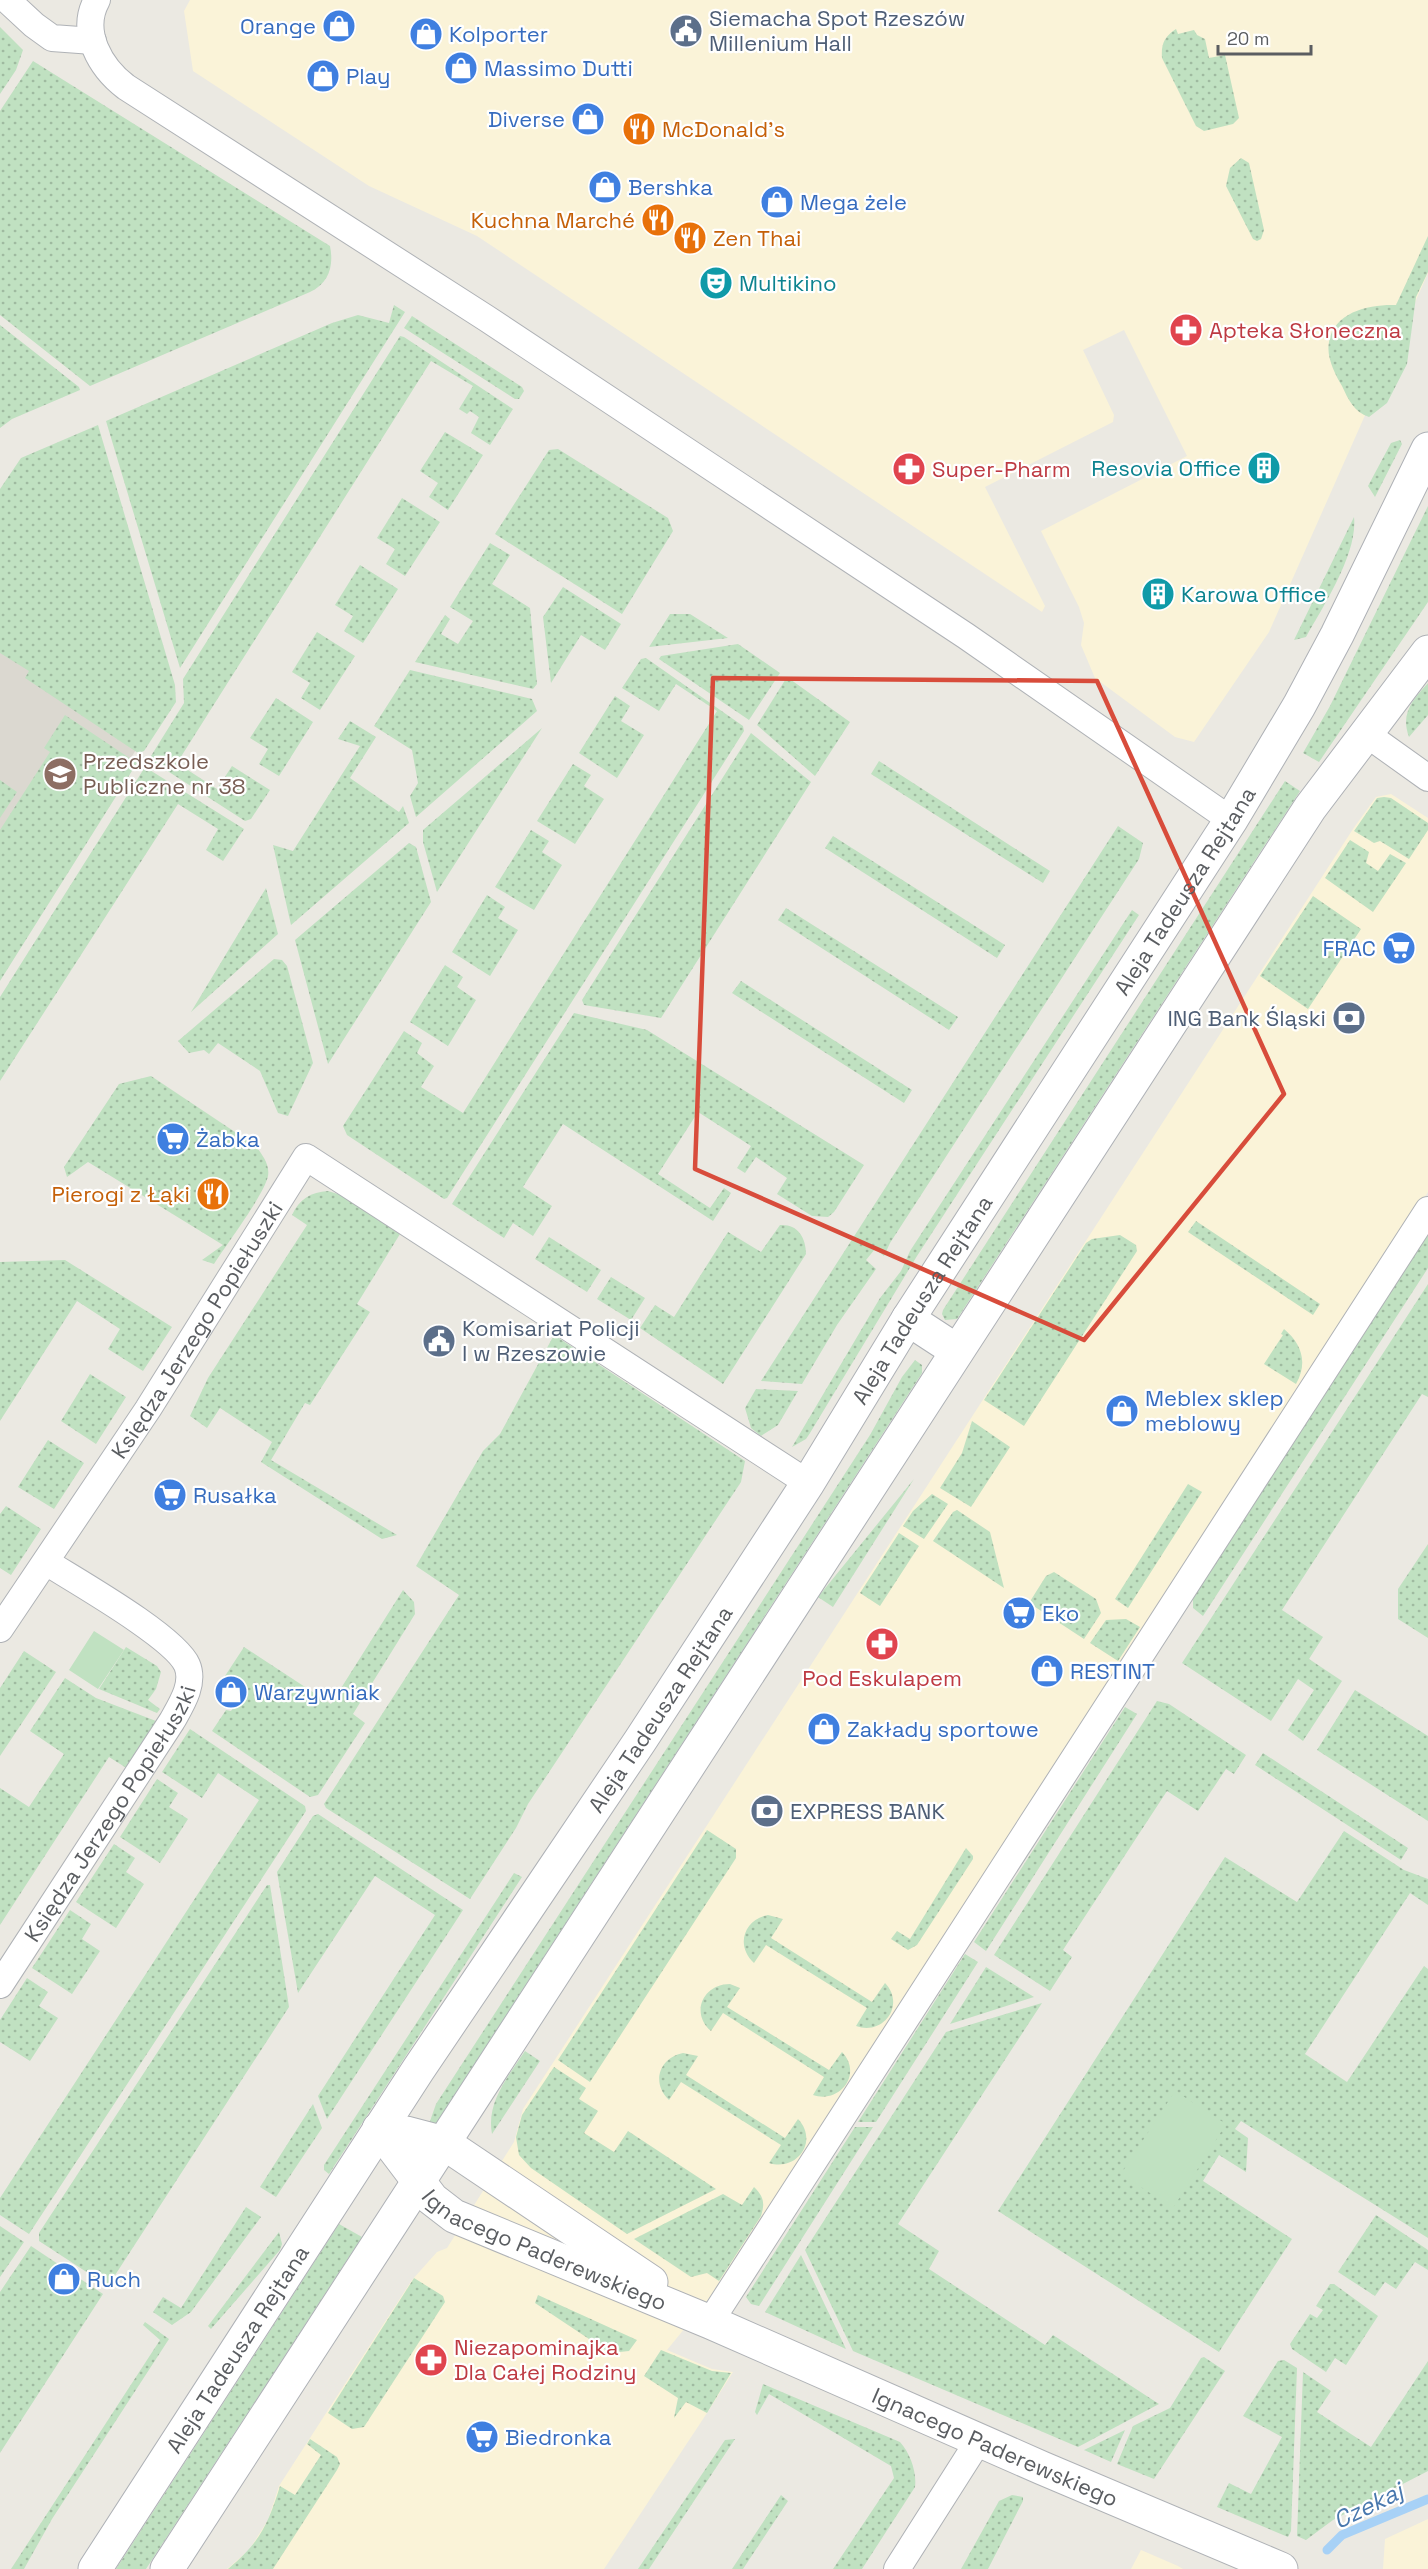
<svg xmlns="http://www.w3.org/2000/svg" width="1428" height="2569" font-family="'Space Grotesk',sans-serif">
<style>
.commercial{fill:#faf3d8}
.education{fill:#dbd8d0}
.grass{fill:url(#grass-dots)}
.garden{fill:#c0e1c1}
.lines{fill:none;stroke-linecap:round;stroke-linejoin:round}
.stream{stroke:#a7d1f6;stroke-width:9}
.minor-casing{stroke:#afb2b6;stroke-width:28}
.tertiary-casing{stroke:#afb2b6;stroke-width:35}
.secondary-casing{stroke:#aeb1b6;stroke-width:35}
.minor{stroke:#fff;stroke-width:26}
.tertiary{stroke:#fff;stroke-width:33}
.secondary{stroke:#fff;stroke-width:33}
.marked{fill:none;stroke:#d84c3b;stroke-width:4.5;stroke-linejoin:round}
.labels{text-anchor:middle;stroke-width:4.5;stroke-linejoin:round;paint-order:stroke}
.service-label{font-size:22px;fill:#4e5e75;stroke:#fff;text-anchor:start}
.shop-label{font-size:22px;fill:#366cbe;stroke:#fff;text-anchor:start}
.food-label{font-size:22px;fill:#c56008;stroke:#fff;text-anchor:start}
.culture-label{font-size:22px;fill:#0d838f;stroke:#fff;text-anchor:start}
.health-label{font-size:22px;fill:#be3a42;stroke:#fff;text-anchor:start}
.education-label{font-size:22px;fill:#785e54;stroke:#fff;text-anchor:start}
.street-label{font-size:22px;fill:#5a5d61;stroke:#fff}
.water-label{font-size:24px;font-style:italic;fill:#4978ae;stroke:#fff}
</style>
<defs>
<pattern id="grass-dots" width="8" height="8" patternUnits="userSpaceOnUse" patternTransform="scale(1.5)"><rect width="8" height="8" fill="#c0e1c1"/><path d="M2 2h.1M6 6h.1" fill="none" stroke="#9fbaa0" stroke-width="1.8" stroke-linecap="round"/></pattern>
</defs>
<rect width="100%" height="100%" fill="#ebe9e2"/>
<path class="commercial" d="M190 0H1428V273L1269 632 1194 742 1175 737 1095 678 1081 645 1084 623 1079 607 1041 531 1187 456 1124 330 1083 350 1114 415 1113 422 985 487 1045 606 1042 612 477 236 369 186 193 71 184 11Z
M1391 794 1428 818V1192L716 2290 667 2350 712 2369 733 2372 707 2413 604 2569H227L249 2550 268 2520 279 2486 412 2280 437 2252 447 2248 514 2142 523 2109 1353 829 1376 797Z
M1428 2519V2569H1383L1385 2539Z
M1141 2550 1178 2566 1183 2569H1131Z"/>
<path class="education" d="M0 580 173 693 15 936 0 926Z"/>
<path class="grass" d="M0 27 23 50 16 70 0 94Z
M1176 29 1178 34 1194 30 1197 35 1205 39 1209 58 1225 55 1239 118 1233 124 1204 131 1196 126 1162 58C1161 44 1164 37 1176 29Z
M33 61 330 246C334 266 329 283 310 292L90 386 0 315V111Z
M1241 158 1249 163 1264 230 1261 239 1257 241 1253 239 1226 186 1230 168Z
M1428 236V272L1416 297 1407 364 1387 403 1369 417C1354 412 1348 399 1342 386 1335 374 1326 357 1329 342 1334 311 1371 304 1396 305Z
M394 305 405 312 180 668 106 421 332 323 358 315 389 323Z
M412 316 522 387 524 391 519 399H515L404 328Z
M0 325 79 387 80 390 12 419 0 428Z
M400 336 404 337 513 409 490 445 471 433 479 417 470 411 467 414 459 409 473 386 431 361 177 763 217 789 232 766 270 790 251 819 245 821 152 761 151 756 184 703 183 679Z
M98 425 175 685 176 702 144 751 138 753 25 678 29 671 0 653V489L21 458Z
M445 432 483 455 448 510 429 497 438 483 420 471Z
M1400 440 1402 444 1375 497 1368 486 1391 443Z
M558 449 668 518 673 531 622 614 495 534 549 450Z
M402 498 440 522 405 576 386 564 395 549 377 538Z
M1428 506V602L1319 762 1303 753 1330 706Z
M1354 517C1358 553 1324 605 1306 637L1294 640Z
M490 543 510 555 492 584 530 608 537 684 533 689 415 662 445 615 450 619 441 634 458 644 473 621 450 607Z
M360 565 398 589 363 643 344 631 353 616 335 605Z
M563 587 621 624 605 650 581 635 551 683 543 617Z
M670 614H690L728 638 649 647Z
M317 632 355 656 320 710 301 698 310 683 292 672Z
M738 644 780 673 749 720 659 659 661 656Z
M646 658 743 726 744 731 447 1198 444 1199 347 1135 343 1126 404 1031 422 1043 417 1053 434 1066 421 1087 463 1113 717 711 676 684 659 711 622 688 641 659Z
M410 670 532 699 537 711 416 817 410 796 418 783 412 750 374 726Z
M787 677 850 722 815 776 757 725Z
M1428 683V715L1409 737C1400 713 1413 700 1428 683Z
M615 696 630 706 621 721 644 735 617 778 579 753Z
M276 698 313 722 279 776 259 764 268 749 250 738Z
M65 715 137 763 0 981V830L50 752 44 748Z
M350 721 376 737 350 778 399 812 403 806 409 823 291 925 273 845 293 851 360 746 338 739Z
M542 728 437 892 423 842V830Z
M751 733 811 782 661 1018 584 1005 582 1000Z
M879 761 1050 871 1043 883 871 774Z
M573 764 591 775 584 786 604 799 575 844 537 821Z
M145 767 244 829 223 861 206 850 218 829 178 804 0 1081V997Z
M0 780 17 792 0 818Z
M1285 781 1300 791 957 1319 945 1320 942 1314 943 1310Z
M1384 797 1391 798 1428 823V830L1409 859 1380 841 1374 843 1354 831 1377 798Z
M1118 826 1143 843 1139 859 890 1243 884 1256 875 1249 866 1260 876 1269 837 1325 802 1384 761 1381Z
M531 830 549 841 542 852 562 865 534 910 495 887Z
M833 836 1005 945 997 958 825 848Z
M1350 840 1369 852 1366 863 1378 871 1390 854 1406 863 1373 912 1325 878Z
M409 843 416 847 431 902 328 1064 295 940Z
M266 888 278 934 191 1012Z
M487 895 505 907 498 918 518 930 490 976 452 952Z
M1313 896 1361 929 1308 1009 1260 976Z
M786 908 958 1017 949 1030 778 920Z
M1132 910 1139 915 917 1256 810 1433 806 1439 792 1447 880 1298 901 1271 910 1251Z
M274 959 282 960 287 966 313 1063 288 1116 278 1113 260 1071 218 1043 209 1054 204 1050 189 1053 178 1041Z
M445 965 463 977 457 987 476 1000 448 1046 410 1022Z
M741 981 912 1090 904 1103 732 993Z
M574 1013 647 1030 864 1165 834 1212 828 1217 812 1216 777 1194 787 1178 756 1157 745 1173 737 1168 751 1146 698 1112 658 1174 710 1208 724 1188 731 1193 713 1221 563 1124 523 1187 552 1206 533 1236 513 1223 504 1238 452 1204Z
M151 1076 256 1146C262 1155 270 1164 268 1176 264 1195 226 1245 214 1264L202 1260 223 1245 88 1162 67 1177 64 1167 119 1084Z
M328 1191 341 1195 400 1234 357 1304 370 1312 310 1405 305 1403 271 1460 397 1535 382 1539 261 1462 272 1442 220 1408 207 1428 190 1416 208 1378 307 1225 292 1215C299 1199 311 1192 328 1191Z
M1196 1221 1320 1304 1313 1315 1188 1232Z
M780 1225C798 1224 806 1238 806 1254L723 1384 640 1328 655 1305 674 1317 728 1232 761 1252Z
M1428 1232V1268L1203 1616 1193 1608V1597Z
M1120 1235 1136 1245 1137 1251 1024 1426 984 1400 1086 1243 1092 1239Z
M549 1237 601 1270 587 1292 535 1259Z
M65 1260 172 1327 143 1371 108 1349 120 1329 77 1301 0 1421V1262Z
M611 1277 645 1298 631 1320 597 1299Z
M1428 1284V1397L1422 1394 1282 1610 1323 1637 1309 1659 1342 1681 1303 1741 1288 1730 1314 1690 1298 1679 1271 1721 1182 1663Z
M1284 1329C1302 1344 1308 1363 1296 1384L1264 1364 1283 1335 1281 1334Z
M554 1335 745 1461 741 1482 528 1804 516 1828 470 1899 326 1808 324 1804 459 1595 416 1566 483 1451 500 1434Z
M915 1360 922 1365V1373L435 2125 429 2124 436 2104 870 1435 902 1377Z
M90 1374 126 1397 96 1444 61 1421Z
M756 1389 798 1391 778 1425 761 1436 751 1428 745 1408Z
M972 1421 1010 1447 971 1507 940 1488 962 1453Z
M48 1440 84 1463 54 1509 18 1487Z
M914 1479 833 1607 818 1597Z
M1188 1484 1202 1492 1128 1608 1115 1599Z
M932 1494 948 1504 924 1539 903 1526 913 1511Z
M6 1506 41 1529 11 1575 0 1568V1514Z
M957 1510 990 1532 1004 1588 933 1541 953 1512Z
M899 1533 919 1546 880 1606 860 1593Z
M1428 1544V1638L1398 1619V1589Z
M1054 1572 1096 1599 1101 1613 1084 1639 1029 1603 1046 1576Z
M403 1590 414 1602 415 1614 353 1714 365 1723 318 1795 310 1797 212 1731 226 1710 231 1711 245 1690 225 1676 244 1647 331 1704Z
M1126 1619 1140 1627 1118 1661 1090 1643 1106 1620Z
M126 1647 157 1666 161 1672 156 1689 148 1700 160 1709 157 1713 99 1689Z
M24 1651 56 1672 0 1756V1688Z
M65 1678 96 1698 156 1721 128 1769 109 1757 0 1925V1788L29 1807 64 1754 30 1731Z
M1355 1690 1428 1736V1821L1317 1750Z
M1157 1701 1169 1704 1246 1755 1234 1774 1226 1769 1198 1811 1167 1791 1063 1950 1072 1957 1050 1991 994 1955Z
M1125 1707 1137 1714 986 1951 974 1942Z
M190 1729 305 1806 306 1811 29 2234 0 2215V2198L259 1800 218 1773 202 1798 162 1772Z
M1263 1753 1408 1848 1401 1860 1255 1765Z
M157 1779 178 1793 169 1807 188 1819 160 1863 120 1837Z
M318 1814 463 1910 327 2119 318 2096 435 1915 375 1876 298 1993 277 1872 313 1816Z
M707 1830 736 1849V1858L590 2082 558 2060Z
M1344 1831 1404 1870 1428 1879V1905L1410 1893 1305 2054 1347 2082 1424 1966 1428 1969V2238L1241 2121 1235 2129 1248 2138 1246 2172 1219 2155 1203 2181 1292 2239 1219 2352 998 2211 1225 1857 1297 1902Z
M114 1844 135 1858 126 1872 144 1884 116 1928 76 1902Z
M966 1848 973 1856V1859L917 1945 908 1950 891 1939 897 1931 910 1939Z
M514 1873 522 1877 329 2174 324 2170V2165Z
M267 1885H270L289 2007 108 2286 39 2241V2233Z
M70 1910 91 1924 82 1939 100 1951 72 1994 32 1968Z
M768 1915 783 1919 771 1938 872 2002 885 1983C906 2005 883 2036 856 2026L867 2008 766 1945 754 1963C735 1946 744 1919 768 1915Z
M965 1954 978 1962 876 2122H858Z
M986 1967 1034 1997 950 2024Z
M27 1978 48 1992 39 2006 58 2018 30 2061 0 2042V2020Z
M730 1984 740 1988 727 2007 829 2070 842 2052C863 2074 840 2104 813 2095L824 2077 723 2013 711 2031C690 2013 703 1984 730 1984Z
M1042 2003 898 2224 939 2251 929 2269 1045 2345 1053 2335 1159 2404 1078 2447 853 2351 805 2250 946 2032Z
M525 2051 540 2061 492 2134C486 2102 508 2077 525 2051Z
M683 2053 698 2056 686 2075 785 2138 798 2119C819 2141 797 2172 769 2163L781 2145 681 2082 669 2100C651 2083 659 2058 683 2053Z
M554 2067 586 2088 579 2099 598 2111 584 2133 614 2152 628 2131 716 2189 627 2234 531 2168 519 2155 516 2137 522 2115Z
M313 2104 322 2128 276 2197 260 2187Z
M855 2127H873L759 2306 751 2304 746 2297Z
M754 2187C764 2197 765 2203 761 2216L719 2281 707 2273 691 2277 634 2239 723 2194 742 2205Z
M246 2207 261 2217 191 2312 172 2325 153 2312 163 2297 181 2308Z
M1376 2215 1428 2250V2270L1415 2262 1396 2289 1385 2282 1375 2296 1338 2272Z
M339 2224 362 2237 146 2569H116Z
M0 2226 24 2242 0 2277Z
M279 2232 282 2244 280 2250 211 2329 208 2326Z
M31 2246 103 2294 0 2453V2292Z
M801 2255 846 2349 765 2312Z
M414 2278 443 2296 445 2302 364 2427 352 2429 328 2413Z
M1330 2284H1334L1378 2316 1346 2365 1335 2358 1326 2372 1292 2349 1290 2344 1310 2314 1317 2318 1323 2310 1316 2306Z
M538 2295 637 2340 629 2351 610 2353 535 2303Z
M145 2322 169 2339 52 2519 24 2569H11L160 2340 143 2325Z
M661 2350 712 2371 731 2373 707 2413 686 2402 674 2418 678 2398 644 2376Z
M1204 2357 1225 2371 1154 2479 1117 2464 1133 2426 1170 2408 1201 2358Z
M1284 2360 1297 2368 1291 2531 1288 2537 1217 2507 1229 2483 1251 2494 1282 2437 1243 2416 1278 2361Z
M1428 2361V2471L1333 2520 1306 2540 1297 2536 1303 2372 1331 2391 1317 2412 1371 2447Z
M763 2384 900 2442C910 2453 917 2472 915 2487L862 2569H833L894 2478 891 2466 769 2394 757 2415 755 2412Z
M1125 2430 1111 2462 1084 2450Z
M310 2439 337 2457 340 2464 337 2470 273 2569H228C260 2542 268 2525 280 2486L295 2495 321 2455 307 2444Z
M735 2439 649 2569H638L725 2440Z
M781 2495 788 2501 743 2569H732Z
M1012 2495 1023 2497V2501L988 2569H961L999 2501Z"/>
<path class="garden" d="M94 1631 124 1650 98 1689 69 1670Z
M1175 2091 1226 2124 1173 2208 1121 2174Z"/>
<g class="lines">
<path class="stream" d="M1327 2550 1342 2535 1428 2499"/>
<g class="minor-casing">
<g id="minor">
<path d="M7 0 34 25 52 38 93 41"/>
<path d="M97 0C79 32 101 68 126 87L486 318 966 636 1231 820"/>
<path d="M1365 733 1428 778"/>
<path id="s1" d="M0 1629 148 1409 306 1157 808 1483"/>
<path id="s2" d="M0 1985 172 1721C181 1705 195 1684 187 1665 175 1637 76 1581 46 1562"/>
<path d="M710 2322 1428 1210"/>
<path d="M897 2569 979 2440"/>
</g>
</g>
<g class="tertiary-casing">
<g id="tertiary">
<path id="s3" d="M379 2129 432 2199 454 2216 710 2322 1042 2468 1281 2569"/>
<path d="M379 2129 406 2133 444 2143 651 2282"/>
</g>
</g>
<g class="secondary-casing">
<g id="secondary">
<path d="M908 1319 957 1351"/>
<path id="s4" d="M95 2569 418 2070 640 1741 808 1483 908 1319 1231 820 1299 706 1337 635 1428 449"/>
<path d="M167 2569 1310 808 1428 652"/>
</g>
</g>
<use href="#minor" class="minor"/>
<use href="#tertiary" class="tertiary"/>
<use href="#secondary" class="secondary"/>
</g>
<path class="marked" d="M713 678 1097 681 1284 1094 1084 1340 695 1169Z"/>
<defs>
<g id="shop-disc" transform="scale(1.725)"><circle r="9.5" fill="#3f7fe0" stroke="#fff"/><path d="M-5-2.5h2.3a2.7 3.5 0 0 1 5.4 0H5L5.5 6h-11ZM-1.5-2.5h3a1.5 2.3 0 0 0-3 0Z" fill="#fff"/></g>
<g id="civic-disc" transform="scale(1.725)"><circle r="9.5" fill="#5c6f8a" stroke="#fff"/><path d="M-.6-6.5H3V-4.5H.6V-3L4-1V1h2V6H-6V1h2V-1L-.6-3ZM-1.2 2.5V6h2.4V2.5Z" fill="#fff"/></g>
<g id="restaurant-disc" transform="scale(1.725)"><circle r="9.5" fill="#e8710a" stroke="#fff"/><path d="M-5-6h1v4h1v-4h1v4h1v-4h1v5L-1.5 .5V6h-2V.5L-5-1ZM5-6V6H3V1.5H1.5Q1.5-4 5-6Z" fill="#fff"/></g>
<g id="theatre-disc" transform="scale(1.725)"><circle r="9.5" fill="#0f9aa8" stroke="#fff"/><path d="M-5-5.5Q0-4 5-5.5V0Q5 5 0 6Q-5 5-5 0ZM-3.3-2.5H-1v1.5H-3.3ZM1-2.5H3.3v1.5H1ZM-2.8 1Q0 5.5 2.8 1Z" fill="#fff"/></g>
<g id="pharmacy-disc" transform="scale(1.725)"><circle r="9.5" fill="#e0444e" stroke="#fff"/><path d="M-2-6h4v4h4v4h-4v4h-4v-4h-4v-4h4Z" fill="#fff"/></g>
<g id="building-disc" transform="scale(1.725)"><circle r="9.5" fill="#0f9aa8" stroke="#fff"/><path d="M-4-6H4V6H1V3H-1V6H-4ZM-2.5-4.3h1.7v1.8h-1.7ZM.8-4.3h1.7v1.8H.8ZM-2.5-1h1.7V.8h-1.7ZM.8-1h1.7V.8H.8Z" fill="#fff"/></g>
<g id="school-disc" transform="scale(1.725)"><circle r="9.5" fill="#8d6e63" stroke="#fff"/><path d="M0-5L7-2L0 1L-7-2ZM-4 1L0 2.5L4 1V4Q0 6-4 4Z" fill="#fff"/></g>
<g id="supermarket-disc" transform="scale(1.725)"><circle r="9.5" fill="#3f7fe0" stroke="#fff"/><path d="M-6-5.5h2.5l.6 2H6L4.5 2H-2.5L-4.4-4H-6ZM-1.5 3.2a1.3 1.3 0 1 0 .1 0ZM3 3.2a1.3 1.3 0 1 0 .1 0Z" fill="#fff"/></g>
<g id="bank-disc" transform="scale(1.725)"><circle r="9.5" fill="#5c6f8a" stroke="#fff"/><path d="M-6-4H6V4H-6ZM0-2.3a2.3 2.3 0 1 0 0 4.6a2.3 2.3 0 1 0 0-4.6Z" fill="#fff"/></g>
</defs>
<g fill-rule="evenodd">
<use href="#shop-disc" x="339" y="26"/>
<use href="#civic-disc" x="686" y="31"/>
<use href="#shop-disc" x="426" y="34"/>
<use href="#shop-disc" x="461" y="68"/>
<use href="#shop-disc" x="323" y="76"/>
<use href="#shop-disc" x="588" y="119"/>
<use href="#restaurant-disc" x="639" y="129"/>
<use href="#shop-disc" x="605" y="187"/>
<use href="#shop-disc" x="777" y="202"/>
<use href="#restaurant-disc" x="658" y="220"/>
<use href="#restaurant-disc" x="690" y="238"/>
<use href="#theatre-disc" x="716" y="283"/>
<use href="#pharmacy-disc" x="1186" y="330"/>
<use href="#building-disc" x="1264" y="468"/>
<use href="#pharmacy-disc" x="909" y="469"/>
<use href="#building-disc" x="1158" y="594"/>
<use href="#school-disc" x="60" y="774"/>
<use href="#supermarket-disc" x="1399" y="948"/>
<use href="#bank-disc" x="1349" y="1018"/>
<use href="#supermarket-disc" x="173" y="1139"/>
<use href="#restaurant-disc" x="213" y="1194"/>
<use href="#civic-disc" x="439" y="1341"/>
<use href="#shop-disc" x="1122" y="1411"/>
<use href="#supermarket-disc" x="170" y="1495"/>
<use href="#supermarket-disc" x="1019" y="1613"/>
<use href="#pharmacy-disc" x="882" y="1644"/>
<use href="#shop-disc" x="1047" y="1671"/>
<use href="#shop-disc" x="231" y="1692"/>
<use href="#shop-disc" x="824" y="1729"/>
<use href="#bank-disc" x="767" y="1811"/>
<use href="#shop-disc" x="64" y="2279"/>
<use href="#pharmacy-disc" x="431" y="2360"/>
<use href="#supermarket-disc" x="482" y="2437"/>
</g>
<g class="labels">
<g class="service-label">
<text x="709" y="26">Siemacha Spot Rzeszów<tspan x="709" dy="25">Millenium Hall</tspan></text>
<text x="1326" y="1026" text-anchor="end">ING Bank Śląski</text>
<text x="462" y="1336">Komisariat Policji<tspan x="462" dy="25">I w Rzeszowie</tspan></text>
<text x="790" y="1819">EXPRESS BANK</text>
</g>
<g class="shop-label">
<text x="316" y="34" text-anchor="end">Orange</text>
<text x="449" y="42">Kolporter</text>
<text x="484" y="76">Massimo Dutti</text>
<text x="346" y="84">Play</text>
<text x="565" y="127" text-anchor="end">Diverse</text>
<text x="628" y="195">Bershka</text>
<text x="800" y="210">Mega żele</text>
<text x="1376" y="956" text-anchor="end">FRAC</text>
<text x="196" y="1147">Żabka</text>
<text x="1145" y="1406">Meblex sklep<tspan x="1145" dy="25">meblowy</tspan></text>
<text x="193" y="1503">Rusałka</text>
<text x="1042" y="1621">Eko</text>
<text x="1070" y="1679">RESTINT</text>
<text x="254" y="1700">Warzywniak</text>
<text x="847" y="1737">Zakłady sportowe</text>
<text x="87" y="2287">Ruch</text>
<text x="505" y="2445">Biedronka</text>
</g>
<g class="food-label">
<text x="662" y="137">McDonald's</text>
<text x="635" y="228" text-anchor="end">Kuchna Marché</text>
<text x="713" y="246">Zen Thai</text>
<text x="190" y="1202" text-anchor="end">Pierogi z Łąki</text>
</g>
<g class="culture-label">
<text x="739" y="291">Multikino</text>
<text x="1241" y="476" text-anchor="end">Resovia Office</text>
<text x="1181" y="602">Karowa Office</text>
</g>
<g class="health-label">
<text x="1209" y="338">Apteka Słoneczna</text>
<text x="932" y="477">Super-Pharm</text>
<text x="882" y="1686" text-anchor="middle">Pod Eskulapem</text>
<text x="454" y="2355">Niezapominajka<tspan x="454" dy="25">Dla Całej Rodziny</tspan></text>
</g>
<g class="education-label">
<text x="83" y="769">Przedszkole<tspan x="83" dy="25">Publiczne nr 38</tspan></text>
</g>
<g class="street-label">
<text dy="8" stroke="none"><textPath href="#s4" startOffset="2001">Aleja Tadeusza Rejtana</textPath></text>
<text dy="8" stroke="none"><textPath href="#s4" startOffset="1515">Aleja Tadeusza Rejtana</textPath></text>
<text dy="8" stroke="none"><textPath href="#s1" startOffset="358">Księdza Jerzego Popiełuszki</textPath></text>
<text dy="8" stroke="none"><textPath href="#s4" startOffset="1029">Aleja Tadeusza Rejtana</textPath></text>
<text dy="8" stroke="none"><textPath href="#s2" startOffset="204">Księdza Jerzego Popiełuszki</textPath></text>
<text dy="8" stroke="none"><textPath href="#s3" startOffset="212">Ignacego Paderewskiego</textPath></text>
<text dy="8" stroke="none"><textPath href="#s4" startOffset="262">Aleja Tadeusza Rejtana</textPath></text>
<text dy="8" stroke="none"><textPath href="#s3" startOffset="704">Ignacego Paderewskiego</textPath></text>
</g>
<g class="water-label">
<text transform="translate(1368 2506) rotate(-26)" y="8">Czekaj</text>
</g>
</g>
<path d="M1218 45v9h93v-9" fill="none" stroke="#5a5d61" stroke-width="3"/>
<text x="1227" y="45" font-size="18" fill="#5a5d61" stroke="#ffffff" stroke-width="4.5" paint-order="stroke">20 m</text>
</svg>
